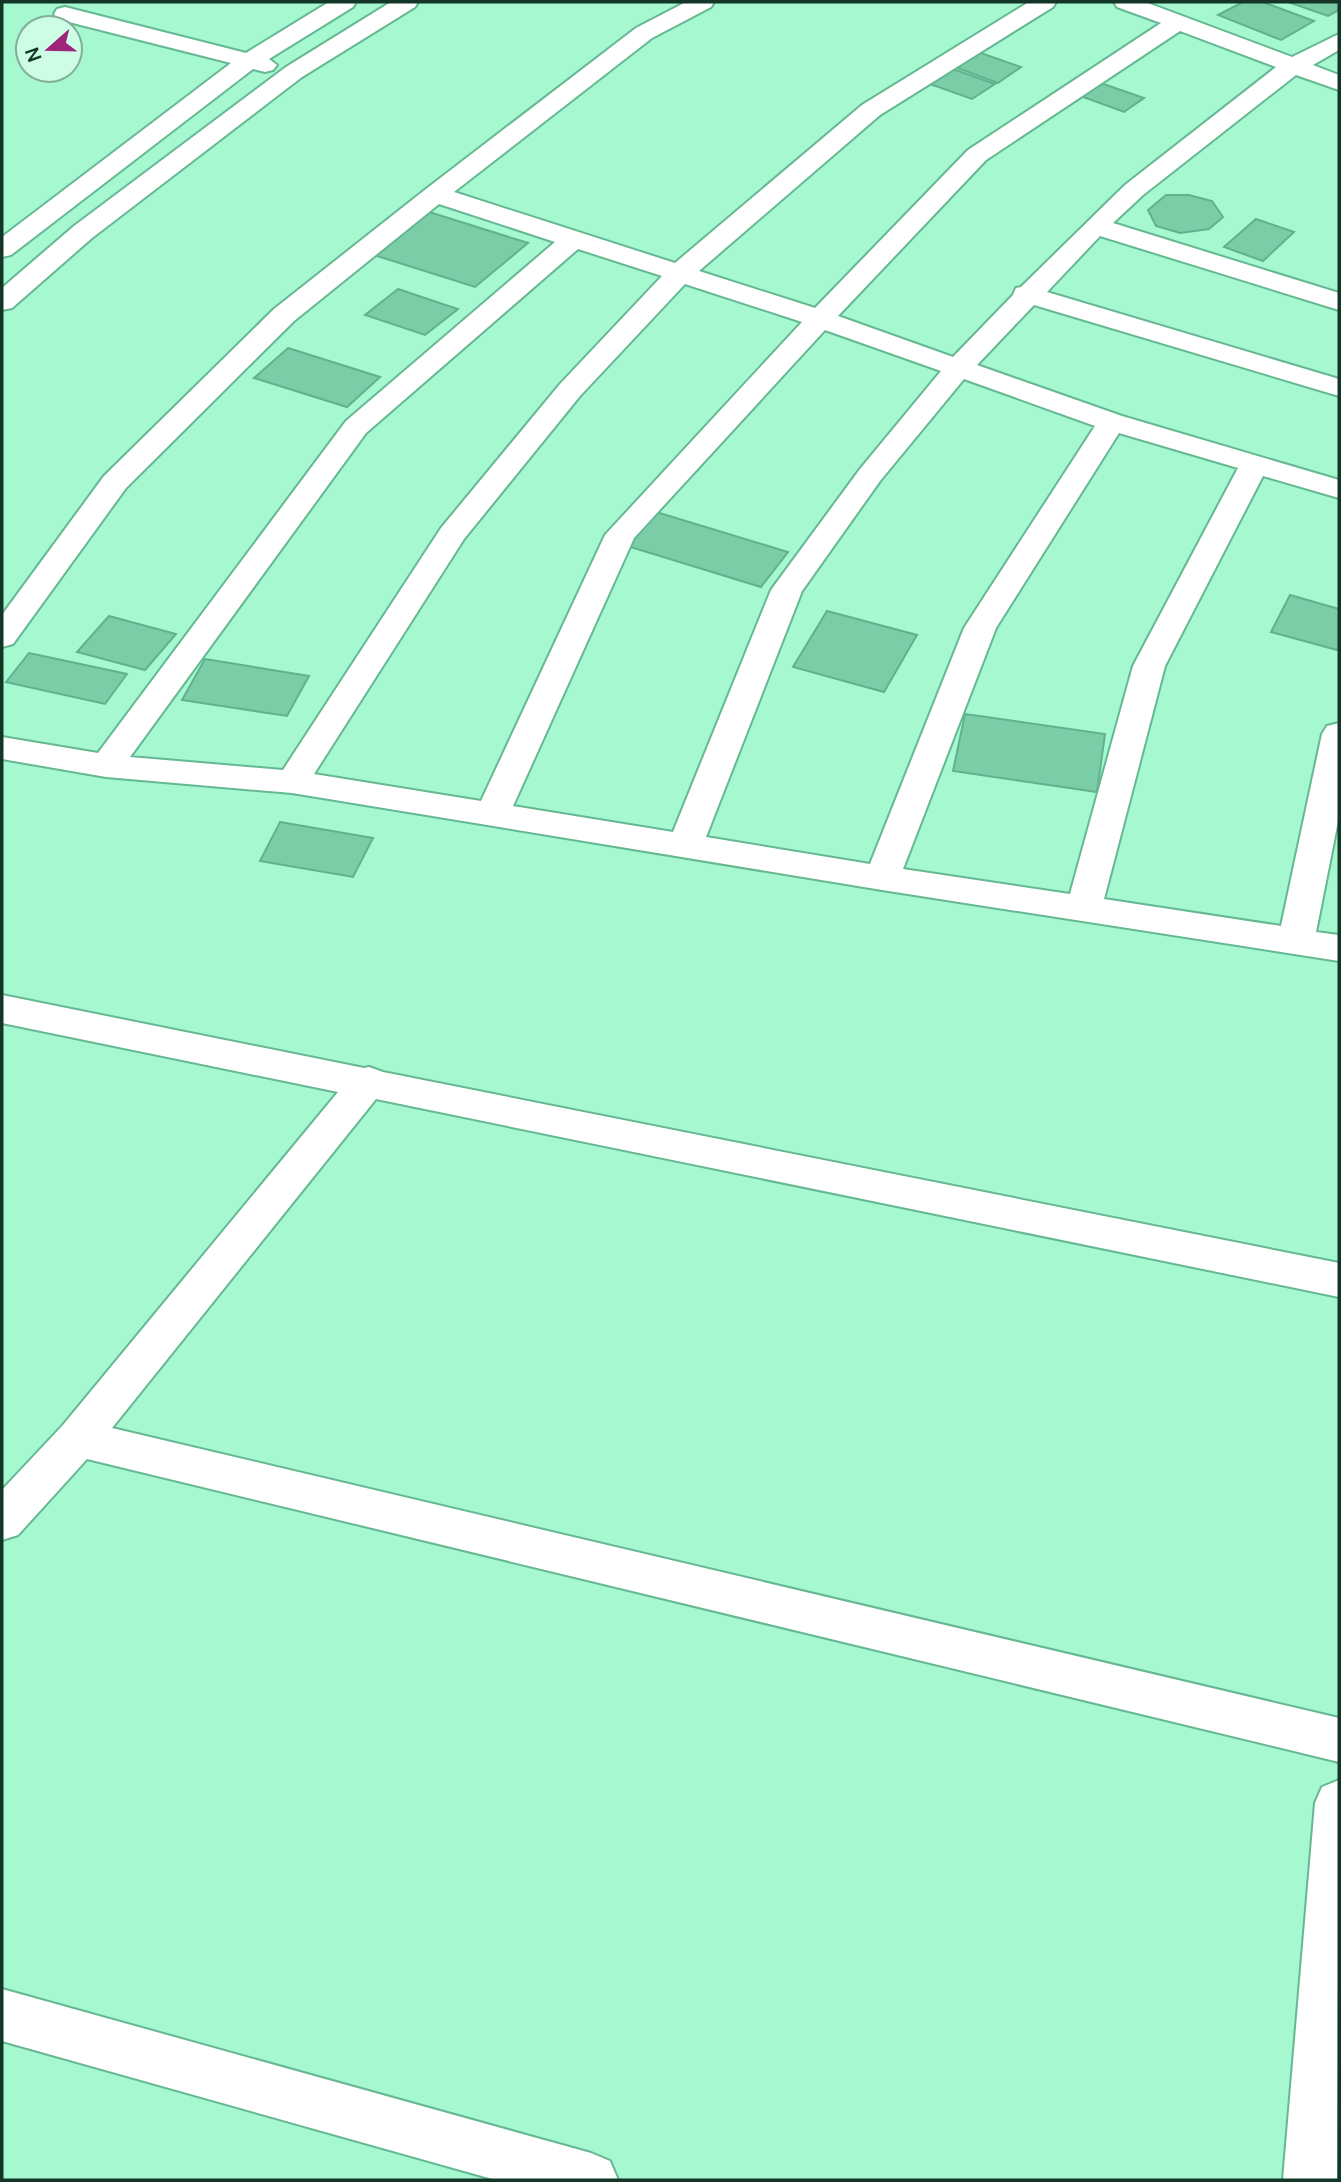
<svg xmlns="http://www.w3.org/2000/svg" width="1341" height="2182" font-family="Manrope,sans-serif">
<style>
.building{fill:#7bcda7;stroke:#60b28d;stroke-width:2}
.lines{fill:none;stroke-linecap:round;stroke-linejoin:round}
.street-casing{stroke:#65b892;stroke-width:4}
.street{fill:#fff;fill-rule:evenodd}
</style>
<rect width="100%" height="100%" fill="#a5f8d0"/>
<path class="building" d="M1243 2H1263L1314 21 1281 40 1218 15Z
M1288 2H1339V10L1328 16Z
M975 51 1021 67 998 83 952 66Z
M950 68 995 84 972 99 927 83Z
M1095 81 1144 98 1124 112 1075 94Z
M1166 195H1189L1212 201 1223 217 1209 229 1180 233 1156 226 1148 210Z
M426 211 528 243 475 287 371 254Z
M1256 219 1294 232 1263 261 1224 247Z
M398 289 458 309 425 335 365 315Z
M288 348 380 377 347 407 254 378Z
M653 511 788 552 761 587 624 545Z
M1290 595 1339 609V645L1337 650 1271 632Z
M827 611 917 635 884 692 793 667Z
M109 616 176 634 145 670 77 652Z
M29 653 127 674 105 704 6 682Z
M205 659 309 676 287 716 182 700Z
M965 714 1105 734 1097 792 953 771Z
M280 822 373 838 353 877 260 861Z"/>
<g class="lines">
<g class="street-casing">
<path id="street" d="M329 2H356L353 7 269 59 277 65 273 70 265 72 253 69 11 255 2 257V237L231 63 57 19 54 14 57 9 65 7 246 53Z
M391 2H418L415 7 302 77 92 238 12 308 2 310V288L74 226 286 67Z
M686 2H714L711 7 652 38 454 192 675 263 862 105 1029 2H1056L1053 7 880 115 699 271 815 308 968 150 1161 23 1117 7 1114 2H1145L1292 57 1339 34V50L1313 65 1339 75V90L1296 75 1143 195 1113 223 1339 293V310L1100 236 1047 292 1339 379V396L1034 305 977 365 1122 416 1339 480V498L1263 476 1165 666 1104 899 1281 926 1322 734 1327 726 1339 723V816L1316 932 1339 935V961L882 890 292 793 106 777 2 759V737L98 753 346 421 555 242 439 204 294 321 126 488 13 644 2 647V615L104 476 274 309 426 189 636 28ZM1180 31 1276 67 1125 185 1021 287 1016 288 1013 295 953 357 838 316 986 160ZM578 249 662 276 560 384 441 528 283 770 130 757 366 433ZM685 284 802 322 605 535 481 801 314 774 464 539 580 396ZM825 330 941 371 860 469 771 590 673 832 513 806 634 538ZM964 379 1095 426 964 628 870 864 706 837 802 591 880 481ZM1119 433 1238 468 1133 666 1070 894 903 869 996 628Z
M2 995 364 1068 369 1067 383 1072 1339 1263V1297L376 1099 112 1428 1339 1718V1762L87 1459 18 1535 2 1540V1490L63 1425 338 1092 2 1023Z
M1339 1780 1337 2180H1283L1315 1803 1322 1787Z
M2 1989 591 2153 610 2161 618 2180H496L2 2041Z"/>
</g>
<use href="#street" class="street"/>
</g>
<rect width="1341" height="2182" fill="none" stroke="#133627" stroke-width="7"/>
<g transform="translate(49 49) rotate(250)"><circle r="33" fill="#cdfee5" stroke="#83ae99" stroke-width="2"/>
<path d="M0-5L12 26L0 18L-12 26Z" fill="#9e2379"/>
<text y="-10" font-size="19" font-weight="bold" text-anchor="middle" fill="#133627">N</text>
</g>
</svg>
